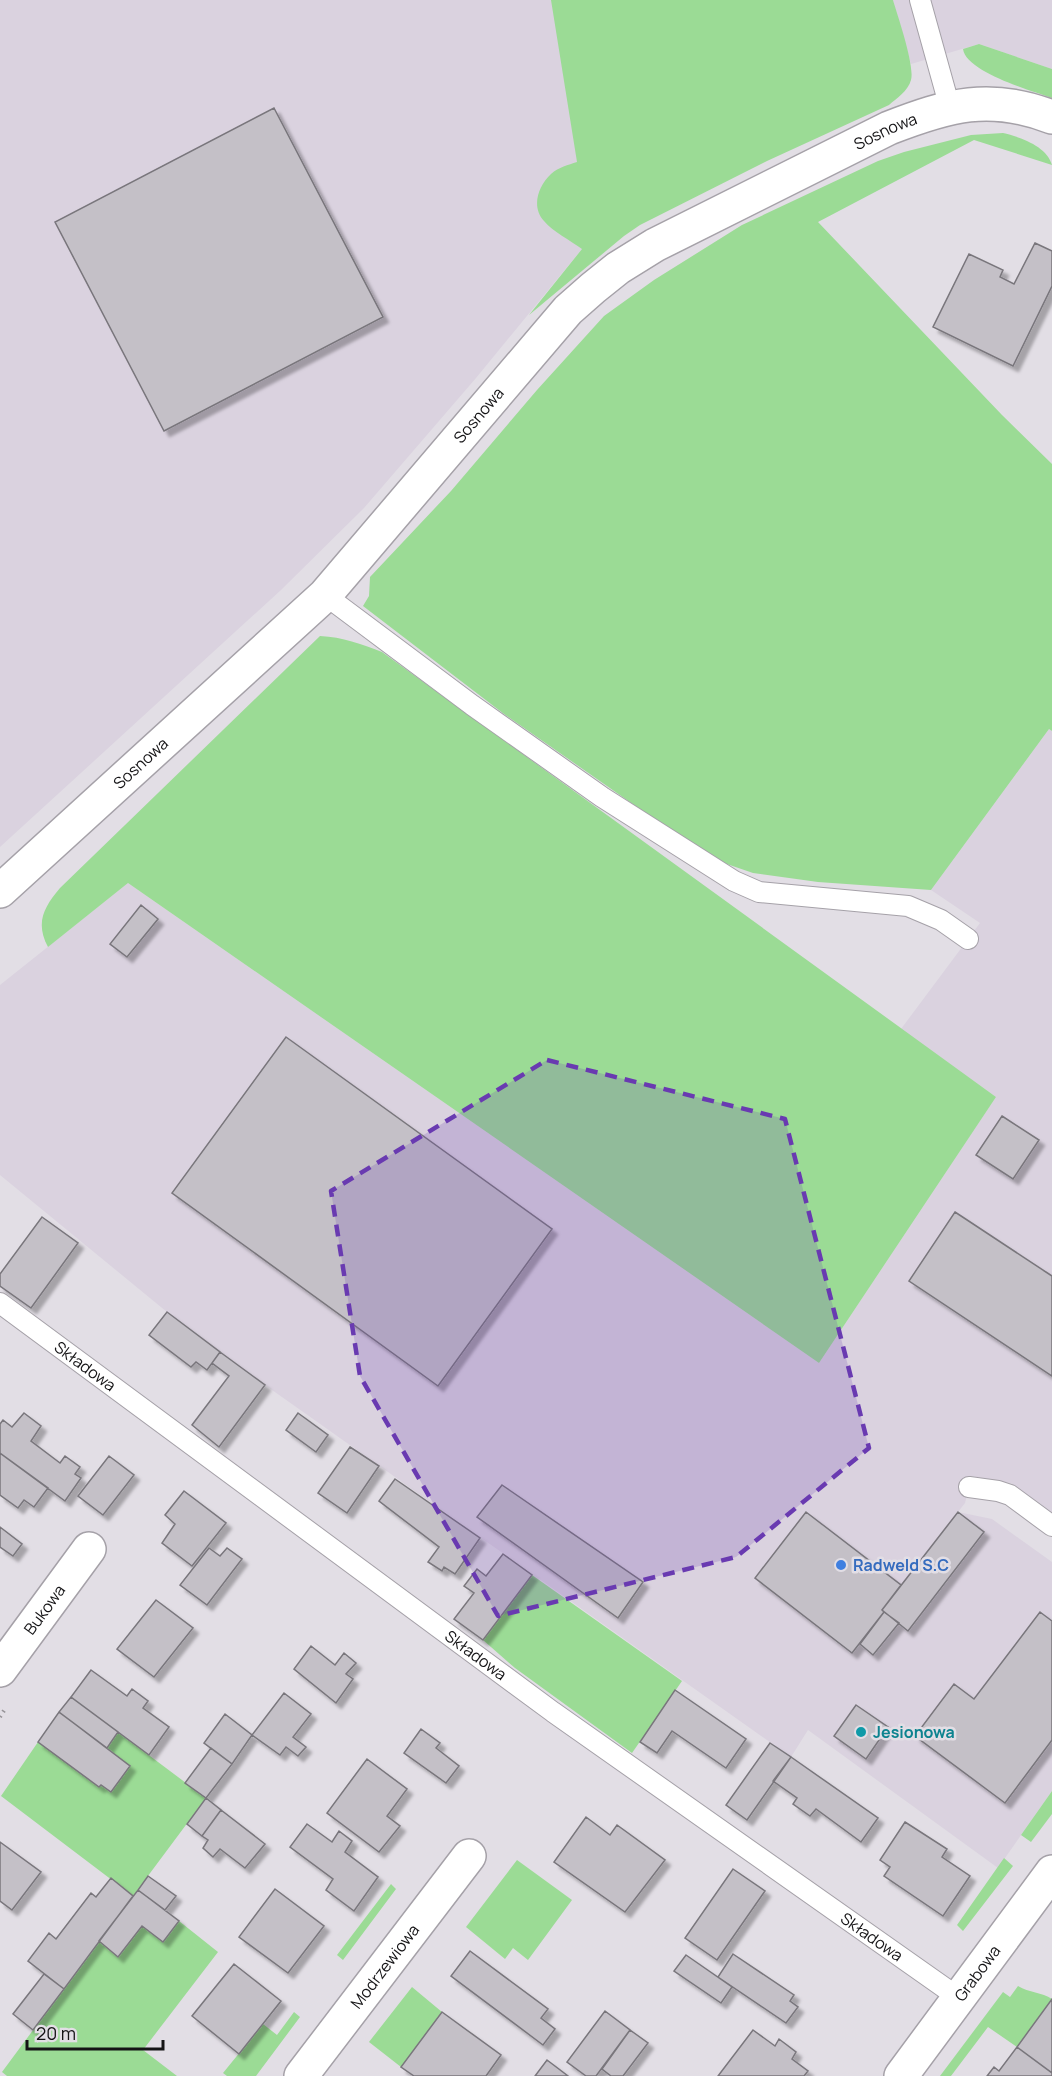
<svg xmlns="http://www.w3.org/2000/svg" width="1052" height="2076" font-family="Manrope,sans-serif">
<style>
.built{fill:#dad2df}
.green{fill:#9bdb95}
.building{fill:#c4c0c7;stroke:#79767c;stroke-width:1.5;filter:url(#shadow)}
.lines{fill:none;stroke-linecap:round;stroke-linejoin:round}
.service-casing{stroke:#a5a1a8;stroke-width:22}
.minor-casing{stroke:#a5a1a8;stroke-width:36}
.path{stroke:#969398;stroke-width:4;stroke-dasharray:1.5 4.5;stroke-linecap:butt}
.service{stroke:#fff;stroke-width:20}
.minor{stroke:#fff;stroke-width:33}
.marked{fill:#693ab1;fill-opacity:0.2;stroke:#693ab1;stroke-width:4.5;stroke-dasharray:12 8;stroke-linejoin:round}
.shop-dot{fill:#3f7fe0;stroke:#e2dee5;stroke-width:2}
.culture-dot{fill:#0f9aa8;stroke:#e2dee5;stroke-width:2}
.labels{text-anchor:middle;stroke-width:5;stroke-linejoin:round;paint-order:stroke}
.street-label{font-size:16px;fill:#151416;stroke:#e2dee5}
.shop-label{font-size:16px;font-weight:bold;fill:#366cbe;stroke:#e2dee5;text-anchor:start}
.culture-label{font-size:16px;font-weight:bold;fill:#0d838f;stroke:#e2dee5;text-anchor:start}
</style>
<defs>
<filter id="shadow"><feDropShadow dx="5.5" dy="5.5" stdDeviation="1.5" flood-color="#0004"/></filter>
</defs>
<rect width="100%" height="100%" fill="#e2dee5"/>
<path class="built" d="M0 0H624L582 249 476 378 364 508 281 590 0 847Z
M893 0H1052V69L979 44 911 64Z
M1049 729 1052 731V1512L1011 1483 972 1476 965 1503 958 1512 992 1519 1052 1562V1791L998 1868 808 1730 791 1757 265 1385 167 1312 0 1175V985L128 883 819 1363 996 1097 901 1029 980 923 931 890Z"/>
<path class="green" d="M551 0H893C898 17 915 66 911 80 908 91 897 98 889 105L767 161 640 225 624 236 529 315 582 249C570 240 553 232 544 221 531 207 538 186 551 174 559 167 568 165 577 162Z
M979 44 1052 69V98C1032 91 966 72 963 49Z
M1003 133C1020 137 1047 146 1052 165L974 140 818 222 1002 415 1052 464V731L1049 729 931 890 818 882 753 873 721 862 677 835 504 714 363 606 369 596 370 577 451 491 537 390 604 316 654 280 742 225 878 161 904 152 971 135Z
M320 636C343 637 361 644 382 652L996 1097 819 1363 128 883 48 947C35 923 44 907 60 888Z
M532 1575 682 1681 632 1753 515 1668 483 1640Z
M118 1732 206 1798 133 1896 1 1796 38 1742 99 1787 101 1785 111 1792 130 1766 107 1748Z
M1052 1791V1814L1031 1842 1021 1835Z
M1004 1858 1013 1866 963 1931 957 1925Z
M517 1860 572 1900 528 1960 513 1948 505 1959 466 1927Z
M391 1884 396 1889 343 1960 337 1955Z
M179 1921 218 1952 143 2050 177 2076H7L2 2072 99 1941 118 1956 142 1926 163 1942Z
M1018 1986C1029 1993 1042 1992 1052 1999L1017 2047 988 2027 951 2076H940L1003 1992 1010 1997Z
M412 1987 442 2012 401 2067 369 2042Z
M294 2012 300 2017 256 2076H227L223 2073 263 2024 277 2035Z"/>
<path class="building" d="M274 108 383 317 164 431 55 222Z
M1035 243 1052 251V286L1013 366 933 327 969 254 1003 270 1000 277 1014 284Z
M141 905 158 919 127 957 110 944Z
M286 1037 552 1229 438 1386 172 1193Z
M1002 1116 1039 1140 1013 1179 976 1155Z
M955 1212 1052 1276V1376L909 1281Z
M42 1217 78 1243 31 1308 0 1286V1274Z
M167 1312 220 1352 207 1370 196 1362 191 1367 149 1335Z
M220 1352 265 1385 219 1447 192 1425 229 1376 212 1363Z
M24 1413 41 1426 31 1441 60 1463 65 1456 80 1467 75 1474 81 1478 65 1501 0 1453V1424L3 1420 12 1427Z
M298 1413 328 1435 316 1452 286 1430Z
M350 1447 379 1466 347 1513 318 1493Z
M0 1453 48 1488 34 1507 24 1500 18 1508 0 1495Z
M109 1456 134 1475 103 1515 78 1496Z
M395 1479 480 1538 455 1574 444 1567 442 1571 428 1562 439 1547 379 1501Z
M502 1485 643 1582 618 1618 477 1517Z
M184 1491 226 1523 192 1566 162 1543 175 1524 165 1515Z
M806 1512 901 1585 882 1610 884 1612 852 1653 755 1578Z
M958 1512 984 1532 908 1631 882 1610Z
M0 1527 22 1544 13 1556 0 1547Z
M209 1548 220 1556 227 1548 242 1559 207 1605 180 1585Z
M503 1554 532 1575 483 1640 454 1619 474 1593 464 1586 477 1569 486 1576Z
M156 1600 193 1628 154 1677 117 1649Z
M884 1612 899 1623 873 1655 860 1644Z
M1040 1612 1052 1621V1740L1005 1803 915 1736 954 1684 974 1699Z
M311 1646 335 1665 344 1653 356 1663 346 1674 353 1679 336 1703 294 1669Z
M91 1670 127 1696 132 1689 148 1701 143 1708 169 1727 149 1755 71 1697Z
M675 1690 746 1739 726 1768 672 1731 657 1753 640 1742Z
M284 1693 311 1714 293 1737 306 1747 298 1756 286 1747 280 1755 252 1735Z
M71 1697 118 1732 107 1748 59 1712Z
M856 1705 888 1727 866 1759 834 1736Z
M59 1712 130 1766 111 1792 101 1785 99 1787 38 1742Z
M225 1714 252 1735 232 1764 204 1743Z
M421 1729 440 1743 436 1748 459 1766 446 1783 404 1753Z
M770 1743 791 1757 747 1820 726 1805Z
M211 1748 232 1764 206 1798 185 1783Z
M791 1757 878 1818 861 1842 816 1809 810 1816 793 1804 797 1798 773 1781Z
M367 1759 407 1789 387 1816 400 1826 379 1852 327 1813Z
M206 1798 221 1810 202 1836 187 1824Z
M221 1810 265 1844 245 1868 220 1849 213 1857 203 1848 208 1840 202 1836Z
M586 1817 610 1835 617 1825 665 1860 625 1912 554 1862Z
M905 1822 947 1849 942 1857 970 1876 943 1916 884 1876 890 1867 880 1860Z
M307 1824 332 1842 339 1831 352 1841 345 1852 378 1877 354 1911 326 1890 333 1879 290 1847Z
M0 1842 41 1872 12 1910 0 1901Z
M733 1869 765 1891 717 1960 685 1938Z
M148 1876 176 1896 165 1910 138 1890Z
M111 1878 133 1896 64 1989 28 1961 49 1933 56 1939 91 1893 96 1897Z
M275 1889 324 1926 288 1973 239 1937Z
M138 1890 179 1921 163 1942 142 1926 118 1957 99 1941Z
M470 1951 548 2009 541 2018 555 2029 543 2045 451 1976Z
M733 1954 794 1995 790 2001 798 2007 786 2023 718 1977Z
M686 1955 732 1987 721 2003 674 1971Z
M234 1964 281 2001 239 2054 192 2016Z
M44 1974 64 1989 33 2030 13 2014Z
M1052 1999V2073L1017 2047Z
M605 2011 630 2030 596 2076H586L567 2062Z
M442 2012 501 2055 486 2076H414L401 2067Z
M630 2030 648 2043 623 2076H611L602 2069Z
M753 2030 775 2046 779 2039 796 2052 792 2059 808 2071 804 2076H718Z
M1017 2047 1052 2073V2076H987L994 2067 999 2071Z
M547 2060 568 2076H535Z"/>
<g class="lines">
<g class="service-casing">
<g id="service">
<path d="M920 0 950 108"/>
<path d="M325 595 472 705 602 797 734 881 759 892 908 906 941 920 968 939"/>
<path id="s1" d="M0 1303 553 1712 959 1998"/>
<path d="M969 1487 998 1491 1010 1495 1052 1526"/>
</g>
</g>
<g class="minor-casing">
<g id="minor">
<path id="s2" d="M0 891 325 595 568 310 593 288 618 268 655 245 889 128C948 105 990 93 1052 117"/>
<path id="s3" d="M0 1670 89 1549"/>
<path id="s4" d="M301 2076 469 1856"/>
<path id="s5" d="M901 2076 1052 1872"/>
</g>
</g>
<path class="path" d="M0 1717 5 1709"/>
<use href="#service" class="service"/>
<use href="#minor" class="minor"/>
</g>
<path class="marked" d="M547 1060 785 1119 869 1448 736 1557 498 1616 360 1376 331 1191Z"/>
<circle class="shop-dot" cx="841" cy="1565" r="6"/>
<circle class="culture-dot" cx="861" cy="1732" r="6"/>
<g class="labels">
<g class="street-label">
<text dy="6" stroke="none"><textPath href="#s2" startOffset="1180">Sosnowa</textPath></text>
<text dy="6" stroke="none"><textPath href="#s2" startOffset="676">Sosnowa</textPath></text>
<text dy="6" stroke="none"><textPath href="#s2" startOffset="190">Sosnowa</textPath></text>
<text dy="6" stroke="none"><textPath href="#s1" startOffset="106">Składowa</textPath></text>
<text dy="6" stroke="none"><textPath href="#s3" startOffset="75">Bukowa</textPath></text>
<text dy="6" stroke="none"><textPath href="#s1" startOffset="592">Składowa</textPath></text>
<text dy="6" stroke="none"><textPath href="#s1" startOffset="1078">Składowa</textPath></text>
<text dy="6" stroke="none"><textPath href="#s4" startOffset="138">Modrzewiowa</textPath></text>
<text dy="6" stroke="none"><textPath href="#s5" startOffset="128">Grabowa</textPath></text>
</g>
<g class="shop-label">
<text x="853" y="1571">Radweld S.C</text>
</g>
<g class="culture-label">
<text x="873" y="1738">Jesionowa</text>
</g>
</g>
<path d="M27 2040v9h136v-9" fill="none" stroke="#151416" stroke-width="3"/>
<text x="36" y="2040" font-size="18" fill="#151416" stroke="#e2dee5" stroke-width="4.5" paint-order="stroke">20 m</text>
</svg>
